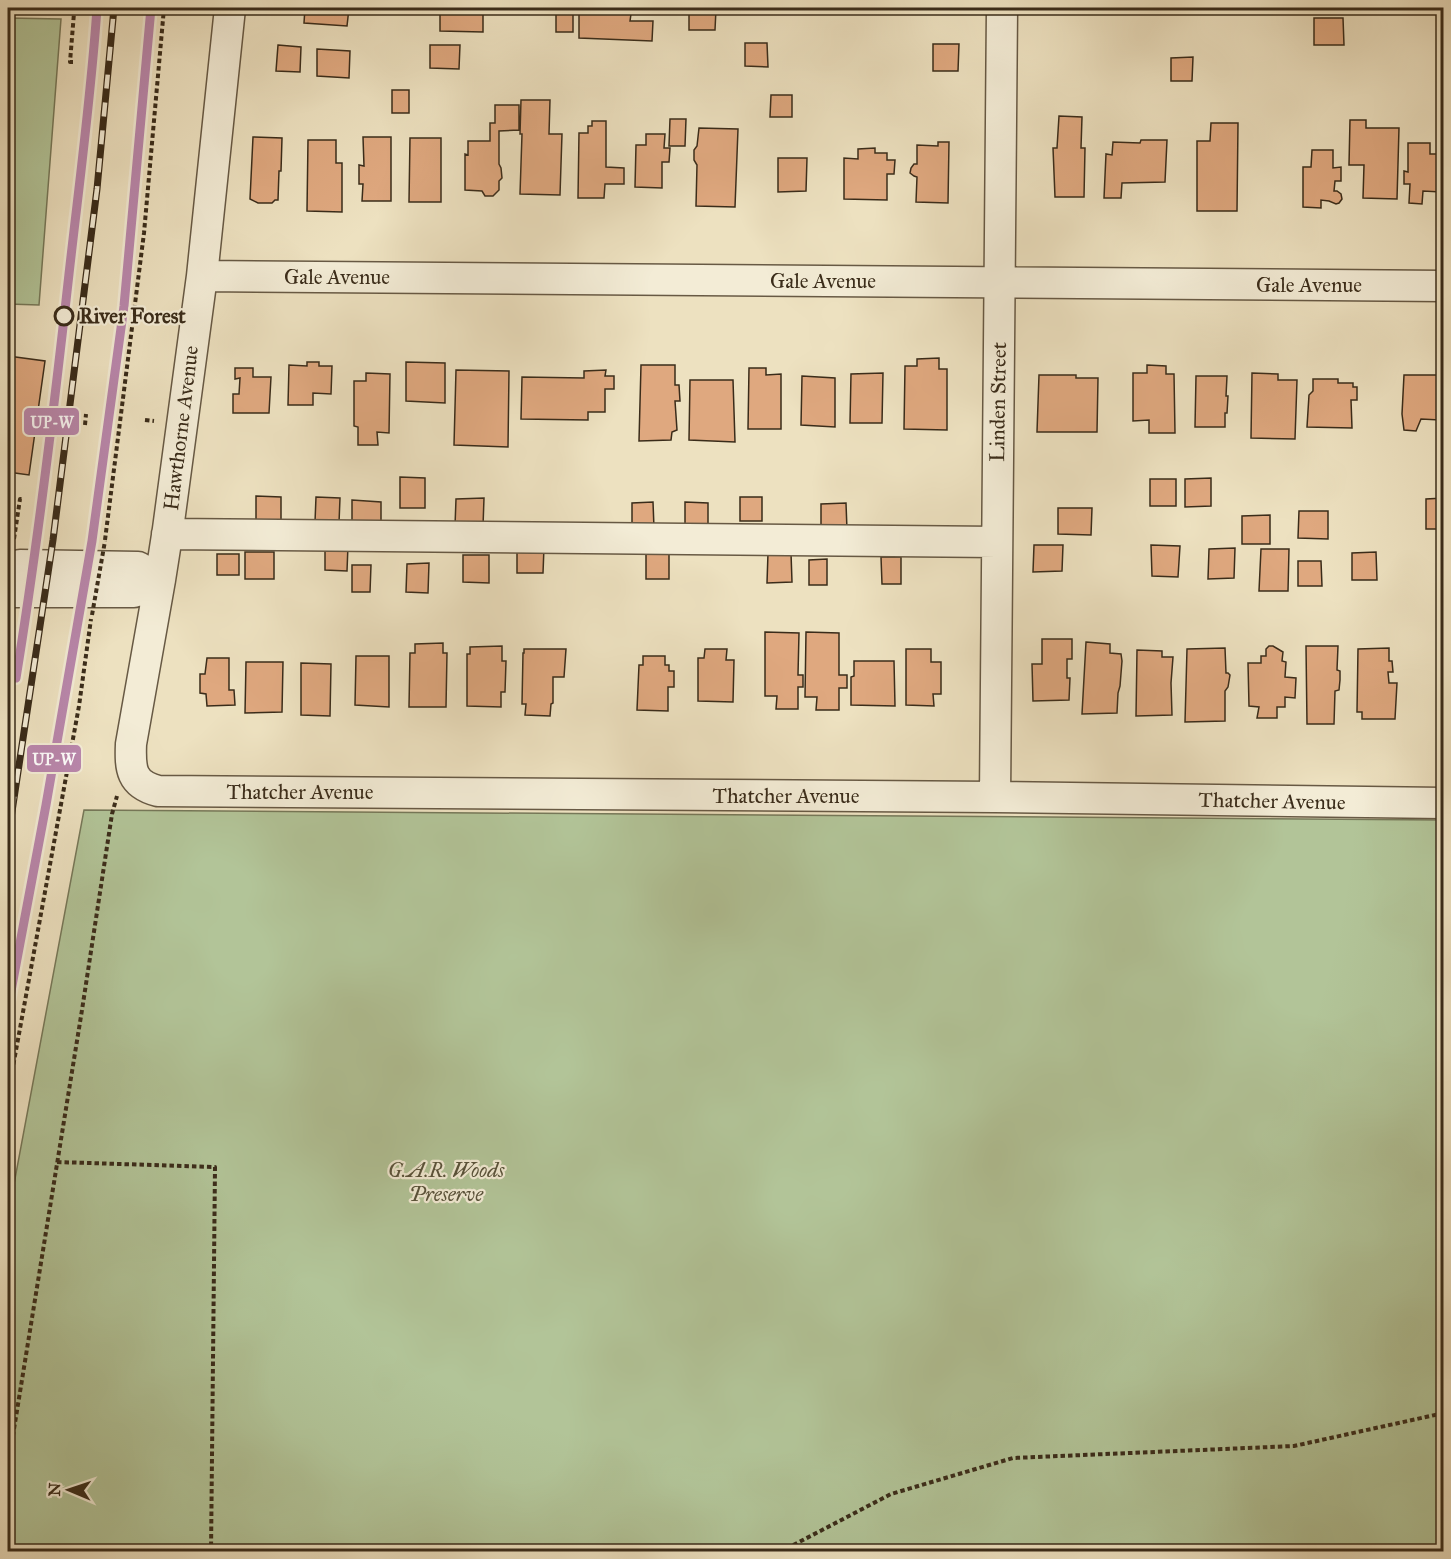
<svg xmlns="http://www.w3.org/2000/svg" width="1451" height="1559" font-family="'IM FELL Great Primer',serif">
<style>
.park{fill:#b2c498;stroke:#767859;stroke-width:1.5}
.building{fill:#dfa87f;stroke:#3a2c1a;stroke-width:1.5}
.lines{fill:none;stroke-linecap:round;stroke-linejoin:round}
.minor-casing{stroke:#675944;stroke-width:33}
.path{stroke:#3a2c1a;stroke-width:4;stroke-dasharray:4.5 3;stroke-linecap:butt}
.minor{stroke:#f3ecd6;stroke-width:30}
.rail-casing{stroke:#3a2c1a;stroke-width:7}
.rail{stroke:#f3ecd6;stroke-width:4.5;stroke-dasharray:14;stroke-linecap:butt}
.path-bridge{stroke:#3a2c1a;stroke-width:4;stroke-dasharray:4.5 3;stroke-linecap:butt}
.rail-1-casing{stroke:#f3ecd6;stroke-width:14}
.rail-1{stroke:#b987ac;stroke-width:9}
.stop-dot{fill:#f3ecd6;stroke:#3a2c1a;stroke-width:3}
.labels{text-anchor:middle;stroke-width:4.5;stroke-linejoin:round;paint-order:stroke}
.street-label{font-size:21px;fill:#3a2c1a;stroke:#f3ecd6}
.stop-label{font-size:21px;font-weight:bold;fill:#3a2c1a;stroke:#f3ecd6;text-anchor:start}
.park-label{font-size:21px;font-style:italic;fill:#58523a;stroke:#f3ecd6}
.line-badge{stroke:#f3ecd6;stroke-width:2}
.badge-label{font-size:16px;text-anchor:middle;font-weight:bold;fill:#fff}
</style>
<rect width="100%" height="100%" fill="#ede1c0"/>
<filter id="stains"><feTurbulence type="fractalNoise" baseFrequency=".00333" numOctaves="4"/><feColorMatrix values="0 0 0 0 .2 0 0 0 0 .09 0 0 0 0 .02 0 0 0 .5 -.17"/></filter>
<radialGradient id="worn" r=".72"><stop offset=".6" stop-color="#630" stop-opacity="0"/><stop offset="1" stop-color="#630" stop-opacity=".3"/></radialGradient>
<path class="park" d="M8 18 61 19 39 305 8 304Z
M84 810 1443 820V1551H8V1216Z"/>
<path class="building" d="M305 8H349L347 26 304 23Z
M440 8H483V32L440 31Z
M579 8 602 9V14H631L630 21H653L652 41 579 38Z
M689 9H716L715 30H689Z
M556 11H573V32H556Z
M1314 18H1343L1344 45H1314Z
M745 43H767L768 67 745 66Z
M933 44H959L958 71H933Z
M278 45 301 47 300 72 276 71Z
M430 45H460L459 69 430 68Z
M317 49 350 51 349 78 317 76Z
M1193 57 1192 81H1171V58Z
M392 90H409V113H392Z
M771 95H792V117H770Z
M521 100H550L549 134H562L560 195 520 194 522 134H520Z
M495 105H519V130L499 131V164L501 168 502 178 499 181V190L493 196H485L482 191 465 190V154L468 155V141H490V123H495Z
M1059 116 1082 117 1081 148H1085L1084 197H1055L1053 148H1057Z
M670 119H686L685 146H669Z
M1350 120H1366V128H1399L1397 199 1363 198 1364 165H1349Z
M592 121H606V167L624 168V184H605L604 198H578L579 133H588V126H592Z
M1211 123H1238L1237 211H1197V141H1210Z
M699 128 738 129 735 207 696 206 697 165 694 160V150L697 146Z
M646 134H665L664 148H670L669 162H662V188L635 187 636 145H646Z
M253 137 282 138 281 171H279L278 200H275L272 203H258L250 199Z
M363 137H391V201H362L363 184H359V165L364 166Z
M410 138H441V202H409Z
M308 140H336V163H342V212L307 211Z
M1141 140H1167L1165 182 1122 183 1121 198H1104L1106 154 1112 155 1113 142 1140 143Z
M938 142H949L948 203 916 202 917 177 914 176 910 173 911 168 914 164H917V145L938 146Z
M1408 143H1430V154H1442L1441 192 1423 191 1422 204 1409 203 1410 184H1404V171L1408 172Z
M875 148V153H887V160H895L894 174H887V200L844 199V158L858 159V149Z
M1312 150H1333V168L1341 167V181H1335L1334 191H1337L1341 194 1342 199 1339 203 1336 204 1329 201 1321 200V208L1303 207V167H1311Z
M778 158H807L806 191 778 192Z
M8 356 45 361 29 475 8 472Z
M939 358V369H947V430L904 429 905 366H917V359Z
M307 362H319V366H332L331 394 313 393V405H288L289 365 307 366Z
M406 362 445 363V403L406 401Z
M641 365H675V385H679L680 401H675L677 430 672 432 671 440 639 441Z
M1147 365 1166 366V374H1174L1175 433H1149V420L1133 421V373H1147Z
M235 368H253V377H271L269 413H233V394H239L240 378 235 379Z
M749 368H766V375L781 374V429H748Z
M456 370 509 371 508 447 454 445Z
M606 370 605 376H614V389H605V412H588V420L521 419 522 377 584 378V371Z
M366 373 390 374 389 433 377 432 378 445H358V427L354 426V381H366Z
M883 373 882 423H850L851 374Z
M1252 373 1278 374V380H1297L1295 439 1251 438Z
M1039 375H1076V378H1098L1097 432H1037Z
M1404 375H1439V381L1444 379V404H1441L1440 420 1421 419 1416 431 1404 430 1402 414Z
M802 376 835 378V427L801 425Z
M1196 376H1227L1226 396H1228L1227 413H1225V427H1195Z
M1313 379H1338V383H1353V387H1357V400H1351L1352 428 1307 427 1309 395 1313 391Z
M690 380H733L735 442 689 440Z
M400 477 425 478V508H400Z
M1211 478V506L1185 507V479Z
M1150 479H1176V506H1150Z
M256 496 281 497V522H256Z
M316 497 340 498 339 523 315 522Z
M740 497H762V521H740Z
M484 498 483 526H455L456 499Z
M1444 498V529H1426V499Z
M352 500 381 502V525H352Z
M653 502 654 528 632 527V503Z
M685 502 708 503V526L685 525Z
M846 503 847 530 821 528V504Z
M1058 508H1092L1091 535 1058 534Z
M1299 511H1328V539L1298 538Z
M1270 515V544H1242V516Z
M325 545H348L347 571 325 570Z
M1034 545H1063L1062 571 1033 572Z
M1151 545 1180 546 1178 577 1152 576Z
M517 547H544L543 573H517Z
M1235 548 1234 578 1208 579 1209 549Z
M1261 549H1289L1288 591H1259Z
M245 552H274V579H245Z
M646 552H669V579H646Z
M1376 552 1377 580H1352V553Z
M768 553H791L792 582 767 583Z
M217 554H239V575H217Z
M463 555H489V583L463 582Z
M881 557H901V584H882Z
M827 559V585H809V560Z
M1298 561H1321L1322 586H1298Z
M429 563 428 593 406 592 407 564Z
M352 565H371L370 592H352Z
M765 632 799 633 798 675H803V687H798V709H776L777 696H765Z
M806 632 839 633V675H847V688H839V710H816L817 697H805Z
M1042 639H1072V659H1067V678H1070L1069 700 1033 701 1032 664H1042Z
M1086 642 1110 644V653L1121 654 1122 661 1120 686 1118 693 1117 713 1082 714Z
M443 643V653H447L446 707H409L410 653H415V644Z
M502 646V661H506L505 692H501V707L467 706V654H470V647Z
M1269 646H1273L1283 652 1282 661 1286 662 1285 677 1296 678 1295 698 1285 697V707H1277V718H1257L1259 707 1249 706 1248 663H1261V656H1266V649Z
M1306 646H1338L1337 670 1340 671V680L1339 690 1335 691 1334 724H1307Z
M1225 648 1226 673H1228L1230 675 1228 687 1225 691V721L1185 722 1187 649Z
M1389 648V661H1392L1393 672H1388L1389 683H1397L1395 719H1362V712H1357L1358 649Z
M524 649H566L564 677H553V703L551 704 550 716 525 715 526 704H522L523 653H524Z
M705 649H727L726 660H734L733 702 698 701V658H704Z
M906 649H931V662H941V694H933L934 706 906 705Z
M1137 650 1162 651V657H1173L1171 683 1172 715 1136 716Z
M356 656H389V707L355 705Z
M643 656H665V665H669V671H674V687H668V711L637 710 639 665H643Z
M207 658H229V690H234L235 705 207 706 206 694 200 693V674H205Z
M854 661H894L895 706 851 705V677L854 676Z
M246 662H283L282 712 245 713Z
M301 663 331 664 330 716 301 715Z
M1439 669H1444V709H1439Z"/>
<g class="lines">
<g class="minor-casing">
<path id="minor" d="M230 8 202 276 168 529 160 580 131 744C130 769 131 784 158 791L995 797 1444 803
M202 276 1444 286
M167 534 997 542
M8 572 20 565 138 567 160 580
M8 587 13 592H134L160 580
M995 797 1002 8"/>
</g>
<path class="path" d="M73 62H70L74 13
M8 266 13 251
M8 315 9 319 8 333
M145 420 154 421
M85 425 86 414
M14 539 20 499H23
M105 540 144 233 164 8
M8 1094 79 706 91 619
M57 1162 215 1167 211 1552
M8 1466 82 1010 112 814 117 796
M780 1552 891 1494 1013 1458 1294 1446 1444 1413"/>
<use href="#minor" class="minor"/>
<g class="rail-casing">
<path id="rail" d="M8 838 53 540 97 189 114 8"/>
</g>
<use href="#rail" class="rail"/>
<path class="path-bridge" d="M92 615 105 541"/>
<g class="rail-1-casing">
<path id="rail-1" d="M16 678C38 544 54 409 69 274 79 185 91 97 97 8
M8 1007 46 805 92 541 124 306 151 8"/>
</g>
<use href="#rail-1" class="rail-1"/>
</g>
<circle class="stop-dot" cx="64" cy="316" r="9"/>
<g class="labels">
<g class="street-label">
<text x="337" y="284">Gale Avenue</text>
<text x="823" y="288">Gale Avenue</text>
<text x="1309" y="292">Gale Avenue</text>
<text transform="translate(998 402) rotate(-89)" y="7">Linden Street</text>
<text transform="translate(181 428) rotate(-83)" y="7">Hawthorne Avenue</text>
<text x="300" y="799">Thatcher Avenue</text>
<text x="786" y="803">Thatcher Avenue</text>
<text transform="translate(1272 801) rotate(1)" y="7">Thatcher Avenue</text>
</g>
<g class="stop-label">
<text x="79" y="323">River Forest</text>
</g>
<g class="park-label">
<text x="446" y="1177">G.A.R. Woods<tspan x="446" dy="24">Preserve</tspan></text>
</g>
</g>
<g class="line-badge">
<rect x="23" y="407" width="57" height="29" rx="6" fill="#b987ac"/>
<rect x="26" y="744" width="56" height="29" rx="6" fill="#b987ac"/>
</g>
<g class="badge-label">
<text x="52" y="428">UP-W</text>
<text x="54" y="765">UP-W</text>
</g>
<rect width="1451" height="1559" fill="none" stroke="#ede1c0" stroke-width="30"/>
<rect x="9" y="9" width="1433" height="1541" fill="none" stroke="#3a2c1a" stroke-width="3"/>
<rect x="15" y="15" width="1421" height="1529" fill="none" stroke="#3a2c1a" stroke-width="1.5"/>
<g transform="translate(69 1490) rotate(272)" stroke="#f3ecd6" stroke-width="4.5" paint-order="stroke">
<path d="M0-4.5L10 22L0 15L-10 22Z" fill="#3a2c1a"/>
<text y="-9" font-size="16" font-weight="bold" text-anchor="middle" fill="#3a2c1a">N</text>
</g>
<rect width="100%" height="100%" filter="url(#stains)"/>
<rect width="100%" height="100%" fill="url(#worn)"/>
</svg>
